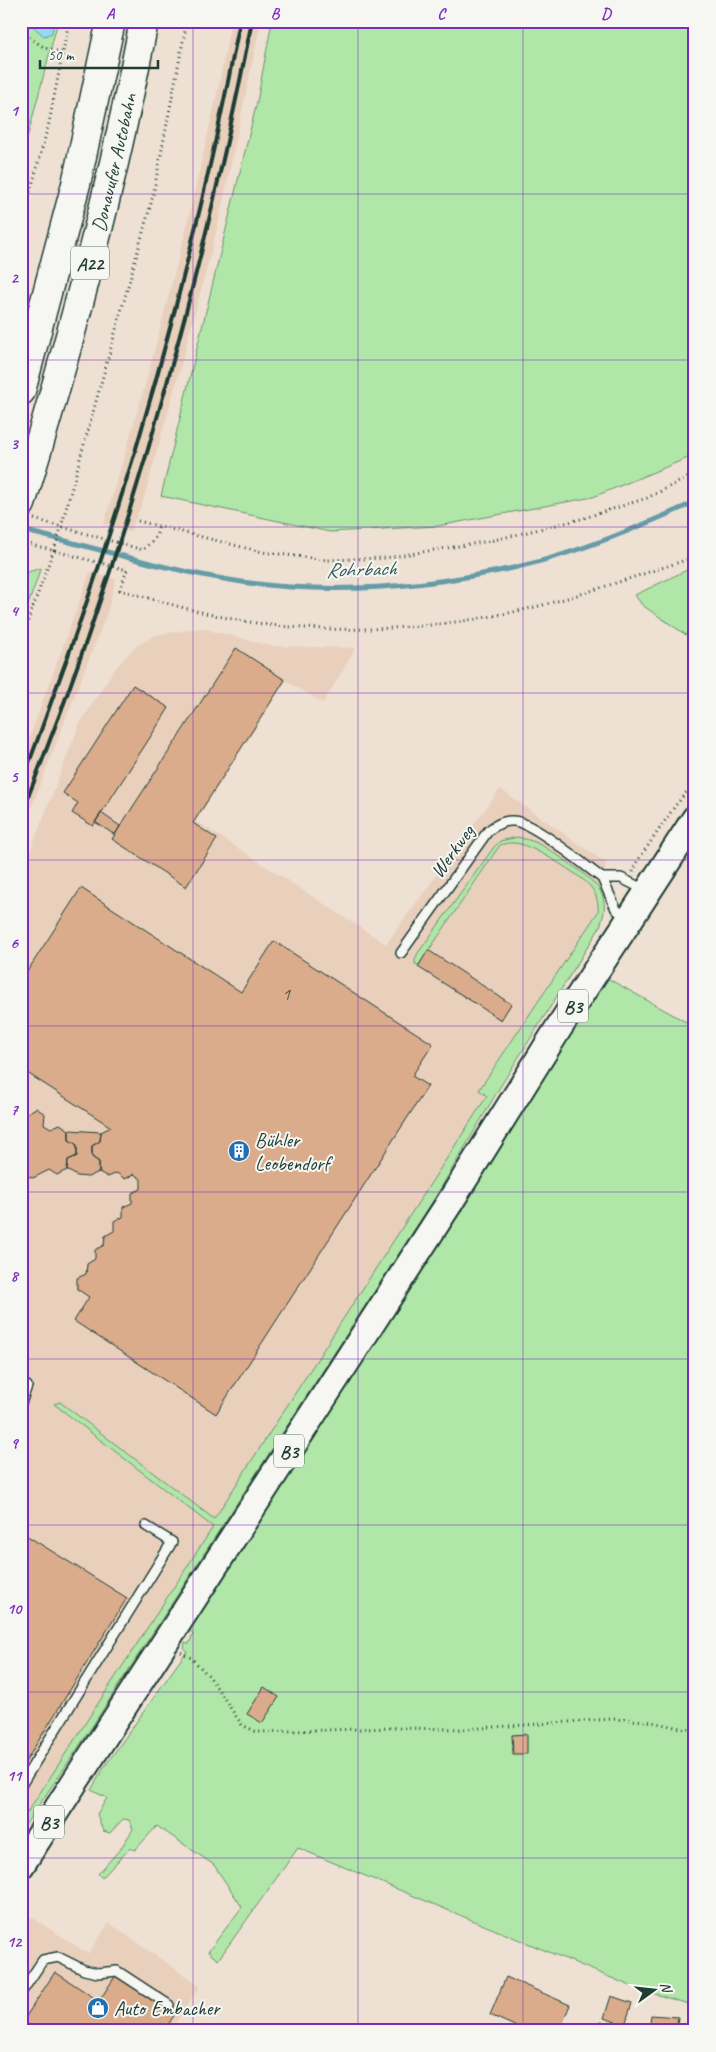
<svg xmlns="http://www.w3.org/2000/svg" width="716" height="2052" font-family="Caveat,sans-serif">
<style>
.built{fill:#e8d0bd}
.green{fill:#b0e6a8;stroke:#68926e}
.water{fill:#93dbf5;stroke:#659ca8}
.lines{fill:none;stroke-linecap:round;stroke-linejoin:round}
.stream{stroke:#659ca8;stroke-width:5}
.building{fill:#daac8b;stroke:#1f3d34}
.service-casing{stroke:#1f3d34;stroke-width:12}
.primary-casing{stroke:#1f3d34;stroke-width:30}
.motorway-casing{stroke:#1f3d34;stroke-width:31}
.path{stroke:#1f3d34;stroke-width:3;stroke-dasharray:1 4;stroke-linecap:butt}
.service{stroke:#f6f6f2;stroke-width:9}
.primary{stroke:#f6f6f2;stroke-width:26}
.motorway{stroke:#f6f6f2;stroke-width:28}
.rail{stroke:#1f3d34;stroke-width:4}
.grid{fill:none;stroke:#7b2cbf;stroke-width:1;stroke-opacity:0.55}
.labels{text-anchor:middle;stroke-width:4;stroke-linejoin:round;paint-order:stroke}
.number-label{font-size:18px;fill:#4e594a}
.shield{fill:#f6f6f2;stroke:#60746d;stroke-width:1}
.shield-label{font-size:19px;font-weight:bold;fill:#1f3d34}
.street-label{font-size:20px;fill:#1f3d34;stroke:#f6f6f2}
.poi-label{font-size:20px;fill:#1f3d34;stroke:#f6f6f2;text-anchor:start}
.water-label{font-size:21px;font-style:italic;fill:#365d5b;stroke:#f6f6f2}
.neatline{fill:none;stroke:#7b2cbf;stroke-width:2}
.grid-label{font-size:16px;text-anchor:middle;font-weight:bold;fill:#7b2cbf}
</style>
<rect width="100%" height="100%" fill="#eee0d3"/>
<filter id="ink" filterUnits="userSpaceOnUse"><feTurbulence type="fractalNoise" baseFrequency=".02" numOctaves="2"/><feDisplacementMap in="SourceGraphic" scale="10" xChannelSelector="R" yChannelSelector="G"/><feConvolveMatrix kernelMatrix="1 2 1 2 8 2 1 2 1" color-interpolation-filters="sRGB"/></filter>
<g filter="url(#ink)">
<path class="built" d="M231 21H261L218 225 180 369 143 501 130 532 104 524 145 386 185 233 219 85Z
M90 572 116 579 107 613 21 834V761Z
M201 628 271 646 356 648 323 703 286 681 196 821 386 944 500 789 606 863 598 912 479 1090 488 1096 213 1527 21 1822V875L79 725 113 671 135 647 155 635Z
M21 1910 88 1954 109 1923 200 1986 170 2031H21Z"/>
<path class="green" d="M21 21H58L21 161Z
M272 21H695V455L593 497 438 526 330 532 161 496 257 102Z
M41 568 21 625V583L25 573Z
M691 568H695V641L642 605 635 595Z
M518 837C524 839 531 840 537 843 551 850 594 878 601 892 607 905 604 916 599 929L500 1087 435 1198 76 1751 21 1831V1822L213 1527 54 1404 60 1402 214 1519 487 1096 479 1090 598 912C599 903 596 893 590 886 579 874 536 848 520 844 513 842 507 843 500 845L419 965 415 964V959L418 953 494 847 500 841Z
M607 978 695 1027V1917L692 1948V2005L638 1989 298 1848 218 1960 208 1952 242 1907 214 1865 157 1826 135 1850 130 1848 102 1878 98 1874 121 1848 133 1829 129 1820 123 1819 110 1833 103 1831 97 1814 107 1798 91 1790 105 1766 184 1655 187 1651 184 1649 185 1642 189 1644 193 1634 190 1630 202 1605Z"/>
<path class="water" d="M27 21H54L52 33 44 36Z"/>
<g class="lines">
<path class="stream" d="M21 530C95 547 167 571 242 582 332 595 426 587 513 568 576 554 637 528 695 502"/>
</g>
<path class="building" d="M236 648 285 680 193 823 217 839 186 887 112 839Z
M133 685 169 708 93 826 72 813 78 803 63 793Z
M101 813 120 826 115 835 95 822Z
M81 888 241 992 274 941 433 1044 412 1076 428 1086 216 1414 74 1321 89 1297 77 1289V1278L86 1274 87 1264 95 1259V1250L104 1245 105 1236 114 1231V1221L123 1217V1207L132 1203V1193L141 1189V1179L134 1174 125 1179 117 1173 108 1177 99 1172V1162L92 1157V1146L100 1141 101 1132 111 1127 21 1069V981Z
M428 950 511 1004 501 1020 418 967Z
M36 1108 45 1114 44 1124 51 1128 60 1124 69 1130V1140L77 1145V1156L68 1160 67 1170 57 1175 49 1170 33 1178 28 1176 21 1179V1109L27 1113Z
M69 1130 101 1132 100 1141 92 1146V1157L99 1162V1172L88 1177 77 1176 67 1170 68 1160 77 1156V1145L69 1140Z
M21 1532 127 1598 21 1769Z
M264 1687 279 1697 262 1723 247 1714Z
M527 1734V1754H513L512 1735Z
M55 1972 99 2001 116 1975 175 2014 164 2031H47L42 2028 40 2031H37L23 2021Z
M506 1977 570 2005 559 2031H526L490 2015Z
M611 1996 632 2003 625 2025 604 2018Z
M651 2015 678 2017 676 2031H649Z
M601 2021 625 2030 624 2031H598Z"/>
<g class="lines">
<g class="service-casing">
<path id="service" d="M602 878 616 909 628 920
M602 878H621L647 891
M401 953 488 831C495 825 503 820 513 821 532 821 584 865 602 878
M21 1403 27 1386
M21 1785 172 1542 146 1526
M21 1993 43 1960 58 1957 84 1970 98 1973 117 1971 169 2005"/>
</g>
<g class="primary-casing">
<path id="primary" d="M21 1865 450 1202 558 1029 695 819"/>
</g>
<g class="motorway-casing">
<g id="motorway">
<path d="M21 391 76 184 111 21"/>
<path id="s1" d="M21 504C70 345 113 185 144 21"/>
</g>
</g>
<path class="path" d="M21 32 45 48 63 53
M21 226 49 123 69 21
M34 519 143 550 156 537 159 525
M138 521 262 552 327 560 385 558 490 541 581 519 647 498 695 474
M21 542 127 570 120 590C169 604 220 619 271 625 356 635 453 627 535 607 589 593 642 574 695 557
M21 640 58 538 152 200 187 21
M633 872 637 862 675 806 695 782
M181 1652 191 1658 209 1676 242 1725 257 1732 393 1728 465 1729 612 1719 647 1721 695 1731"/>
<use href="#service" class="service"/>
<use href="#primary" class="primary"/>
<use href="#motorway" class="motorway"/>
<path class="rail" d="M21 783C38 741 52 698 68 656 142 449 199 236 240 21
M21 814C125 558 199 293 252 21"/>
</g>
</g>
<path class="grid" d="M193 21V2031M358 21V2031M523 21V2031M21 194H695M21 360H695M21 527H695M21 693H695M21 860H695M21 1026H695M21 1192H695M21 1359H695M21 1525H695M21 1692H695M21 1858H695"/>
<defs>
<g id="building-disc" transform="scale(1.125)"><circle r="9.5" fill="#1f6fb2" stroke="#f6f6f2"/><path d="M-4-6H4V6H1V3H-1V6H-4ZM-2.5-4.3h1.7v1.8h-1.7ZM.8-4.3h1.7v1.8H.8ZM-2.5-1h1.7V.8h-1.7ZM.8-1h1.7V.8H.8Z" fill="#fff"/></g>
<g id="shop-disc" transform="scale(1.125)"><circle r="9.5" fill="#1f6fb2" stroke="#f6f6f2"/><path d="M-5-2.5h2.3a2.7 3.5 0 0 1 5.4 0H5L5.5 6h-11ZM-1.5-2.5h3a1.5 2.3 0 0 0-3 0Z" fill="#fff"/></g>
</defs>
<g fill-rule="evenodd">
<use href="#building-disc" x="239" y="1151"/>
<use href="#shop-disc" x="98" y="2008"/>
</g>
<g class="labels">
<g class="number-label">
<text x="286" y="1000">1</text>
</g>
<g class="shield">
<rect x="71" y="246.5" width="38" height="33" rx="4"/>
<rect x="558" y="989.5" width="30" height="33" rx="4"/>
<rect x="274" y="1434.5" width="30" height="33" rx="4"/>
<rect x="34" y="1805.5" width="30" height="33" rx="4"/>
</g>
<g class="shield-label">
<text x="90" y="270">A22</text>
<text x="573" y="1013">B3</text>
<text x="289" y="1458">B3</text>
<text x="49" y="1829">B3</text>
</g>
<g class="street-label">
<text dy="7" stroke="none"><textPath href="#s1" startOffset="354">Donauufer Autobahn</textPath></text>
<text transform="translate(452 851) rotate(-54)" y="7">Werkweg</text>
</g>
<g class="poi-label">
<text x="255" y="1147">Bühler<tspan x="255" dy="23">Leobendorf</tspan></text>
<text x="114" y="2015">Auto Embacher</text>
</g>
<g class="water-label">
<text transform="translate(361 569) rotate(-2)" y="7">Rohrbach</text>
</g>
</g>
<rect width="716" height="2052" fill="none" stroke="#f6f6f2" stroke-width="55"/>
<g transform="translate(654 1990) rotate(75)" stroke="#f6f6f2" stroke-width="4" paint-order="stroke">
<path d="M0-4L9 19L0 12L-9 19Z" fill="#1f3d34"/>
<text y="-8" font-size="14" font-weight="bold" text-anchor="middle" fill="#1f3d34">N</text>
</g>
<path d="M40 60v8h118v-8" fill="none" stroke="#1f3d34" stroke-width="2.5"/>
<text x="48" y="60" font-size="15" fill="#1f3d34" stroke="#f6f6f2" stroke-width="4" paint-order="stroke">50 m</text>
<rect x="28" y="28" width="660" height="1996" class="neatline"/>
<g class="grid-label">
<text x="110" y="19">A</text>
<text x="275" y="19">B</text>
<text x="441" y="19">C</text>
<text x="606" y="19">D</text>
<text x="14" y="116">1</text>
<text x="14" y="283">2</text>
<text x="14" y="449">3</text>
<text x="14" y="616">4</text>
<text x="14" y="782">5</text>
<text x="14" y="948">6</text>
<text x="14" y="1115">7</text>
<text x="14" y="1281">8</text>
<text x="14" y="1448">9</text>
<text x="14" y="1614">10</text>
<text x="14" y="1781">11</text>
<text x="14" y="1947">12</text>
</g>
</svg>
